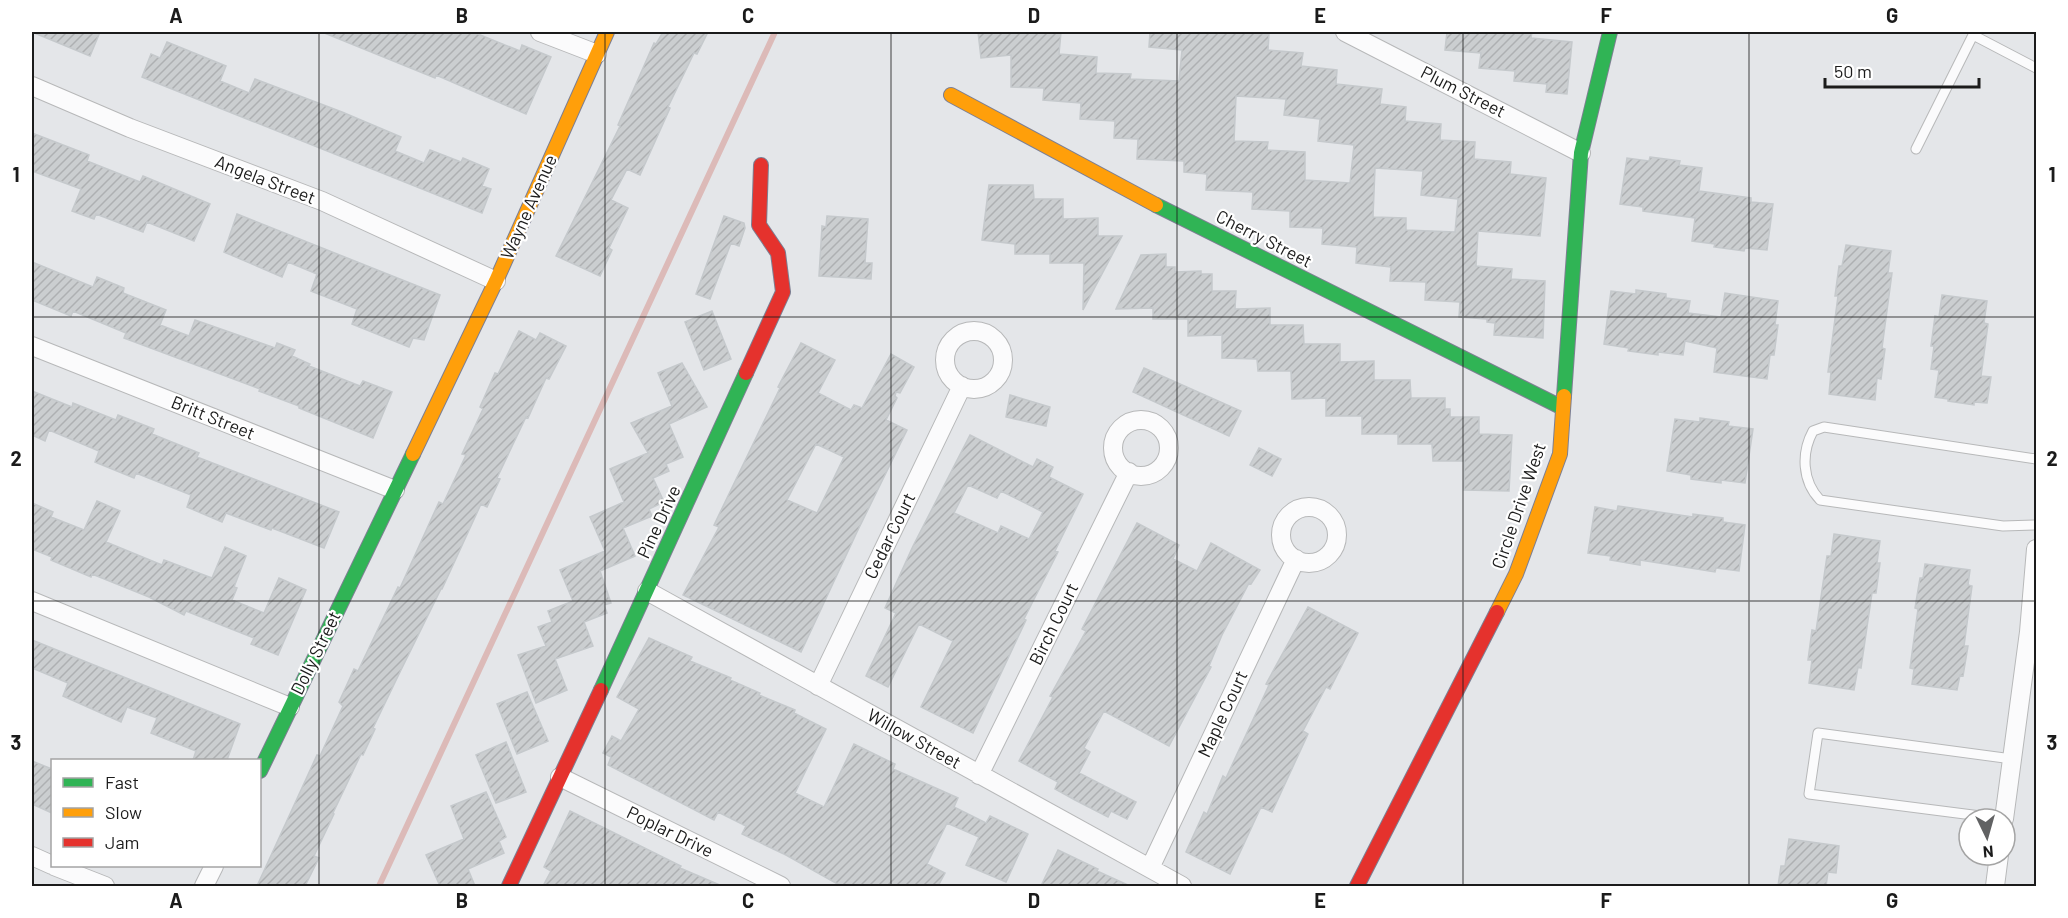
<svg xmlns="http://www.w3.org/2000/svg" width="2068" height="918" font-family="Barlow,sans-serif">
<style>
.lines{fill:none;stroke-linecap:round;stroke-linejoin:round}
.stream{stroke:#dcbab8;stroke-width:6}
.building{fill:url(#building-hatch);stroke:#c5c9cc;stroke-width:1.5;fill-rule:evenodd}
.lane-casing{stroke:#b7b8b9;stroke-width:11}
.street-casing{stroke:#b7b8b9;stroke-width:20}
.fast-casing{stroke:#7d7f92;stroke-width:16}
.slow-casing{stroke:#7d7f92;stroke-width:16}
.jam-casing{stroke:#7d7f92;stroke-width:16}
.lane{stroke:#fbfbfc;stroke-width:9}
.street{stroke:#fbfbfc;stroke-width:18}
.fast{stroke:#30b455;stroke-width:14}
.slow{stroke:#ff9f0a;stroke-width:14}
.jam{stroke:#e5322d;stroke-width:14}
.grid{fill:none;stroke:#1b1b1b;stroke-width:1.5;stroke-opacity:0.55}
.labels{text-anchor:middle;stroke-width:4.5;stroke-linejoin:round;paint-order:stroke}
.street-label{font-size:18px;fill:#1b1b1b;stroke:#fff}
.neatline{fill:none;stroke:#1b1b1b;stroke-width:2}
.grid-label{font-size:20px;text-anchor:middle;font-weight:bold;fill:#1b1b1b}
</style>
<defs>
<pattern id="building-hatch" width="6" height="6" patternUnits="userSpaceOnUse" patternTransform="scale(1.5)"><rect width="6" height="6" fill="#cbced0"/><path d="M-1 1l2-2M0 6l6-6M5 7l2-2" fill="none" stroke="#aeb0b2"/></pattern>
</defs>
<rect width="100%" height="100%" fill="#e4e6e9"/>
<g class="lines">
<path class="stream" d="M379 886 775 32"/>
</g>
<path class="building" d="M32 32H100L90 56Z
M322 32H473L520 51 522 45 551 57 526 114 436 75 435 78Z
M663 32H708L697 54 694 53 668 107 670 108 640 175 627 169 611 200 628 208 609 248 612 250 600 276 556 256 620 126 618 125 654 43 656 44Z
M978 32H1061L1059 54 1097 57 1096 73 1131 74 1130 79 1179 81 1182 50 1149 47 1150 32H1233L1269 34 1268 50 1303 53 1301 66 1337 70 1336 84 1382 89 1380 104 1406 107 1405 121 1441 124 1440 140 1475 142 1474 159 1511 162 1510 174 1546 178 1540 236 1478 231 1476 266 1512 269 1511 279 1545 281 1543 338 1494 335 1495 323 1487 322V319L1459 317 1460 302 1425 300 1426 282 1390 281 1391 267 1356 263 1357 247 1322 244 1323 228 1290 227V211L1252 209 1253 192 1206 190 1207 174 1184 172V161L1137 159 1138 139 1114 138 1115 121 1080 119 1081 103 1043 100 1044 88 1011 87V55L981 58ZM1236 96 1286 99 1284 115 1320 119 1318 141 1354 145 1350 183 1305 180V152L1267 150 1268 142 1234 141ZM1375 168 1423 171 1421 195 1458 199 1455 232 1406 230V218L1373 217Z
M1447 32H1532L1531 38 1572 42 1567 94 1546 92 1547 84 1514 81 1515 71 1479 68 1481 53 1445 50Z
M167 42 226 66 220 81 249 93 255 79 342 112 401 137 395 151 424 163 430 150 461 162 463 158 489 169 482 186 491 189 482 213 142 77 151 54 160 58Z
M32 133 89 155 87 161 140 182 143 176 210 204 194 241 147 222 143 232 96 214 94 219 72 211 81 189 32 171Z
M1650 157 1680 161 1679 165 1702 168 1699 191 1751 198V202L1773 204 1767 250 1745 248 1744 251 1714 247 1715 244 1692 241 1695 218 1643 211V207L1620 204 1627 158 1649 161Z
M989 185H1033L1034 199H1063V219L1098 218V236H1122L1083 310 1084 263H1050V254H1015V244L982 240Z
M237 214 440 295 424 340 413 338 409 347 352 324 357 309 311 291 317 274 288 262 282 277 224 252Z
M724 216 744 223 745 228 739 246 731 243 710 299 696 294Z
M827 216 868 219 865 263H872L871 279 819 276 822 226 826 227Z
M1846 245 1891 251 1888 273H1892L1882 348 1885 349 1881 379 1877 378 1875 400 1829 394 1831 372H1828L1838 296H1835L1839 266H1842Z
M1166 254V267H1175V272L1201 271V274H1212V291H1236L1235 309 1270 308V325H1303L1304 344H1340V362L1374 361V380H1410L1411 398H1445V409H1450V417H1479V434L1512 435 1509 491 1464 490V461H1433L1432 444H1398V434H1362V416H1326V398L1292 399 1291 371H1258L1257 359 1222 358V335L1188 336V319H1153V308L1116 309 1141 255Z
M32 262 93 287 97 277 124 288 123 293 166 310 160 325 189 336 195 320 275 348 277 343 295 350 292 356 310 364 309 366 360 386 363 381 392 392 373 438 299 408V406L259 391 260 389 124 338 126 333 73 311 71 316 32 300Z
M1636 290 1666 294V298L1690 301 1688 313 1721 317 1725 293 1778 301 1775 325H1778L1774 355H1770L1767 379 1714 372 1717 348 1685 341 1683 355 1658 352V355L1628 351 1629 348 1604 344 1611 291 1636 294Z
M1942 295 1987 301 1984 323 1988 324 1981 376 1991 377 1987 403 1974 402V405L1948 401V399L1935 397 1939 370 1931 369 1934 346H1931L1935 316 1939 317Z
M712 311 731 359 704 370 685 322Z
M519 331 536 340 540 333 566 346 549 379 546 378 528 418 526 417 497 478 500 479 487 507 481 504 442 589H441L401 670 373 728 375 729 363 755 361 754 333 813 334 814 314 856 319 858 305 886H257L317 755 320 756 343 706 339 702 354 669 358 671 398 587 400 588 439 502 443 504 466 455 462 454 483 409 480 407 495 373 498 374Z
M801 343 835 360 818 393 851 410 854 405 862 408 891 354 914 367 900 393 896 392 895 396 897 398 886 420 907 430 857 532 801 652 683 595 719 527 714 525 780 388 778 387ZM816 444 844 457 817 513 787 500Z
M682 363 707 407 669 424 683 457 666 464 669 471 653 478 664 502 649 509 652 516 623 528 635 556 600 571 611 603 604 605 607 613 584 622 593 646 555 659 567 690 536 703 518 655 546 646 538 627 552 622 548 611 573 601 560 570 605 551 590 517 624 502 610 469 648 453 631 423 672 406 658 373Z
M1144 368 1241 411 1229 436 1133 392Z
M32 391 72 407 73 403 116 420 118 415 154 429 152 434 199 453 197 457 339 512 324 548 272 528 271 530 226 513 222 522 187 507 191 495 136 473 134 478 95 462 99 451 49 430 45 441 32 435Z
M1010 395 1050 407 1046 426 1006 417Z
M1700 418 1729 422 1728 426 1753 429 1745 483 1721 480V483L1691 479V475L1667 471 1675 419 1700 422Z
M970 435 1033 467 1037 459 1053 467 1049 477 1083 494 1055 551 1058 552 1024 619 1026 620 973 733 921 707 953 641 919 624 888 687 866 676 896 613 885 608 913 546ZM968 485 997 498 1001 491 1043 512 1029 539 1001 526 998 533 954 513Z
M1259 448 1281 459 1272 476 1250 465Z
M97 501 120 511 106 542 162 565 164 560 212 578 225 547 246 556 234 587 237 588 232 600 264 613 279 578 306 590 278 655 251 644 254 638 186 611 184 615 149 597 92 574 91 577 51 560 52 557 32 549V503L53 512 51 517 84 530Z
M1618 506 1693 517V514L1723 518V522L1745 525 1739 571 1716 568 1715 572 1640 560V565L1610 560 1611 556 1588 553 1595 507 1617 511Z
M1137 523 1179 545 1173 559 1197 571 1211 543 1260 570 1251 584 1249 583 1222 635 1209 666 1211 667 1169 746 1104 711 1084 748 1090 752 1079 773 1136 802 1127 819 1111 811 1108 817 1075 800 1055 789 1058 782 1019 761 1053 697 1050 696 1086 631 1082 629Z
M1834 534 1880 541 1877 563H1880L1876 593H1872L1861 668 1858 667 1854 690 1809 683 1812 660H1808L1812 630 1816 631 1827 556H1831Z
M1925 564 1970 570 1968 585 1972 586 1964 646H1968L1963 676 1960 675 1957 690 1912 684 1914 669 1910 668 1918 609 1915 608 1920 578H1923Z
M1308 607 1358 633 1330 689 1326 687 1303 731 1308 734 1272 812 1261 807 1230 874 1186 852 1204 812 1207 814 1223 776 1226 778 1269 685 1266 684Z
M649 638 692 657 690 661 731 678 730 680 760 693 759 695 795 710 794 713 826 729 795 793 824 807 854 744 895 764 893 769 958 798 954 807 986 823 990 816 1028 834 1006 882 966 865 979 837 947 823 927 864 945 873 938 886H841L786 855 742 834 746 826 718 812 714 820 608 765 611 757 603 753 612 736 621 741 639 709 617 697Z
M32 640 240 724 227 760H193L196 751 151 733 157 718 127 707 121 722 63 696 68 683 32 668Z
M527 692 548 741 517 754 497 704Z
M506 742 526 792 496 803 476 755Z
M32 761 52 769V813L32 804Z
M486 792 506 837 499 841 504 853 468 869 475 886H440L426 855 464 839 451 806Z
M570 811 681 866 680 868 722 886H543L551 871 544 867Z
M1789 839 1839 846 1836 873 1828 872 1826 886H1778L1781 866H1785Z
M1058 850 1098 869 1097 871 1130 886H1041Z"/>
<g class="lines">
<g class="lane-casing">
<path id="lane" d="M1975 32 1973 35 2036 68
M1916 149 1973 35
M2036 459 1824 427 1813 431C1801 453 1802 481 1820 500L2003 526 2036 525
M2004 819 1809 794 1818 733 2012 759"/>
</g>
<g class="street-casing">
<path id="street" d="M540 32 597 54
M1345 32 1581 153
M32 86 130 128 322 201 496 281
M945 360a29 29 0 1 1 58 0a29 29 0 1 1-58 0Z
M32 346 395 490
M1113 448a28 28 0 1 1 56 0a28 28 0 1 1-56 0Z
M1281 535a28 28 0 1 1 56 0a28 28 0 1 1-56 0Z
M647 591 1182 886
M32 601 290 707
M818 686 962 386
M979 775 1129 472
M560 777 781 886
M2004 819 2029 632 2036 549
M32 856 52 865
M54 866 105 886
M1150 868 1296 559
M204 886 214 866
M1995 886 1999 855"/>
</g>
<g class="fast-casing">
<path id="fast" d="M1156 205 1563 408
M1564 396 1581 153 1610 32
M601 690 746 373
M260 771 413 454"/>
</g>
<g class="slow-casing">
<path id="slow" d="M951 95 1156 205
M413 454 496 281 607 32
M1497 612 1516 574 1560 454 1564 396"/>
</g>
<g class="jam-casing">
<path id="jam" d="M746 373 783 292 778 253 759 225 761 165
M509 886 601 690
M1357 886 1497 612"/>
</g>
<use href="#lane" class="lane"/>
<use href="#street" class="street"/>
<use href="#fast" class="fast"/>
<use href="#slow" class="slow"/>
<use href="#jam" class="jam"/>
</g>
<path class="grid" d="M319 32V886M605 32V886M891 32V886M1177 32V886M1463 32V886M1749 32V886M32 317H2036M32 601H2036"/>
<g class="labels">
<g class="street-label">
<text transform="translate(1463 92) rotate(27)" y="6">Plum Street</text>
<text transform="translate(265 180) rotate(21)" y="6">Angela Street</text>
<text transform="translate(529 207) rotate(-66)" y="6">Wayne Avenue</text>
<text transform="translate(1264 239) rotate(27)" y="6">Cherry Street</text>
<text transform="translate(213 418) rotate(22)" y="6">Britt Street</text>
<text transform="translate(1519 506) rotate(-71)" y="6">Circle Drive West</text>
<text transform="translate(659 522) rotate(-65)" y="6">Pine Drive</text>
<text transform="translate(890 536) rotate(-64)" y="6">Cedar Court</text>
<text transform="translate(1054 624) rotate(-64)" y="6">Birch Court</text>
<text transform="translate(316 653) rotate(-64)" y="6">Dolly Street</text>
<text transform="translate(1223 714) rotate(-65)" y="6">Maple Court</text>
<text transform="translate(914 739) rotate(29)" y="6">Willow Street</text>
<text transform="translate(670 832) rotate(26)" y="6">Poplar Drive</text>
</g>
</g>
<rect width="2068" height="918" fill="none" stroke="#ffffff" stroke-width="66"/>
<rect x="51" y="759" width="210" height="108" fill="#ffffff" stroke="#a4a4a4" stroke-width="1.5"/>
<rect x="63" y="778" width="30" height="9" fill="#30b455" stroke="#a4a4a4" stroke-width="1.5"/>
<text x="105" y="789" font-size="18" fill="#1b1b1b">Fast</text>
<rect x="63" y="808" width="30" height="9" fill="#ff9f0a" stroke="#a4a4a4" stroke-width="1.5"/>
<text x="105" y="819" font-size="18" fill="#1b1b1b">Slow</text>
<rect x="63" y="838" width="30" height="9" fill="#e5322d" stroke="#a4a4a4" stroke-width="1.5"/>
<text x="105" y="849" font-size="18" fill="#1b1b1b">Jam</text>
<g transform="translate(1987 837) rotate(175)"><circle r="28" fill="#ffffff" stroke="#a4a4a4" stroke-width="1.5"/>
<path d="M0-4.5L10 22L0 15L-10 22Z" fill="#616263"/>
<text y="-9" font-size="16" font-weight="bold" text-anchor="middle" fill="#1b1b1b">N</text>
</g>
<path d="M1825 78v9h154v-9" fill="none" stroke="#1b1b1b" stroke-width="3"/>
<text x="1834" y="78" font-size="18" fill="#1b1b1b" stroke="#ffffff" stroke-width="4.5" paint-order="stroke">50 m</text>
<rect x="33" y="33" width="2002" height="852" class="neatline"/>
<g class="grid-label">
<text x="176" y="23">A</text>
<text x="462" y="23">B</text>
<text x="748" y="23">C</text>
<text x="1034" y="23">D</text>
<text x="1320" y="23">E</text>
<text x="1606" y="23">F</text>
<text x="1892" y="23">G</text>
<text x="16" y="182">1</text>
<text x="2052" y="182">1</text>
<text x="16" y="466">2</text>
<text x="2052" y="466">2</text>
<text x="16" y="750">3</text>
<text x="2052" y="750">3</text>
<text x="176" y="908">A</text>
<text x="462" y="908">B</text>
<text x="748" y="908">C</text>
<text x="1034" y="908">D</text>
<text x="1320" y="908">E</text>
<text x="1606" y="908">F</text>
<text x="1892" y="908">G</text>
</g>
</svg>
